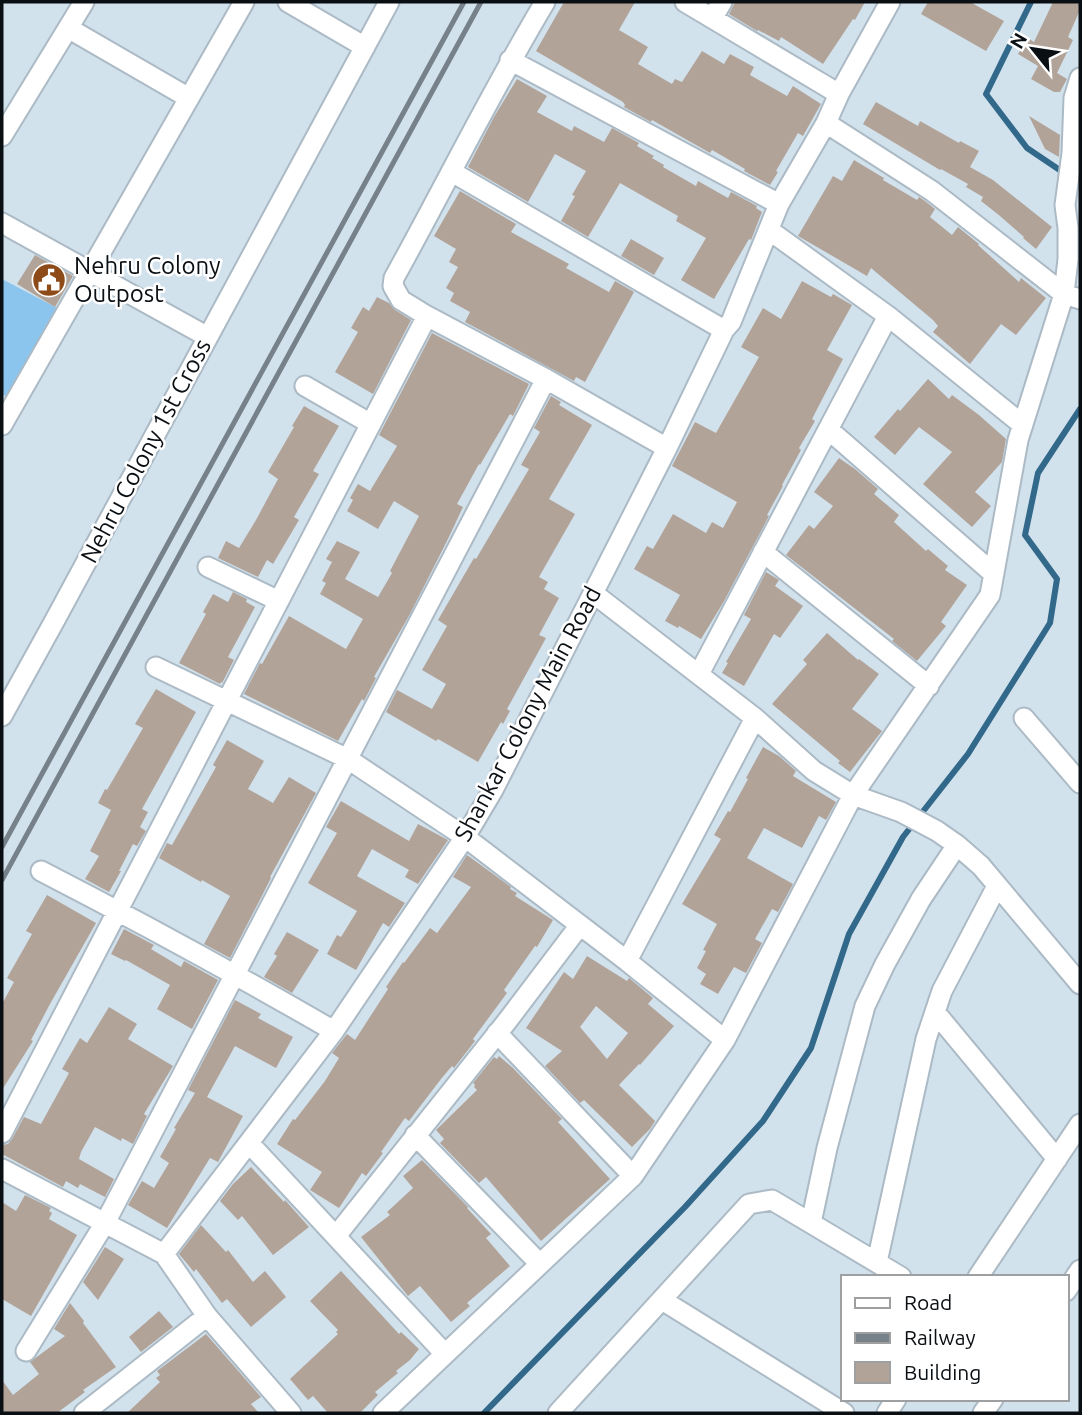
<svg xmlns="http://www.w3.org/2000/svg" width="1082" height="1415" font-family="Ubuntu,sans-serif">
<style>
.green{fill:#8bc5ed}
.lines{fill:none;stroke-linecap:round;stroke-linejoin:round}
.stream{stroke:#32698b;stroke-width:6}
.building{fill:#b2a399;fill-rule:evenodd}
.minor-casing{stroke:#abbac5;stroke-width:23}
.minor{stroke:#fff;stroke-width:19}
.rail{stroke:#778189;stroke-width:5}
.labels{text-anchor:middle;stroke-width:5;stroke-linejoin:round;paint-order:stroke}
.poi-label{font-size:24px;fill:#0a0f13;stroke:#fff;text-anchor:start}
.street-label{font-size:24px;fill:#0a0f13;stroke:#fff}
</style>
<rect width="100%" height="100%" fill="#d2e2ed"/>
<path class="green" d="M2 279 61 310 15 401 2 394Z"/>
<g class="lines">
<path class="stream" d="M1031 2 986 94 1027 148 1079 183 1080 186
M484 1413 685 1207 763 1121 811 1048 849 934 903 837 968 754 1050 623 1057 579 1025 535 1038 473 1080 409"/>
</g>
<path class="building" d="M564 2H635L619 30 648 47 638 64 672 84 675 79 682 82 702 51 724 64 730 54 754 67 750 75 787 96 793 86 821 104 803 136 798 133 776 171 778 172 770 185 744 171 745 169 712 150 710 153 652 120 651 122 624 107 625 105 623 102 536 51Z
M735 2H865L855 20 853 19 823 64 781 37 779 41 758 30 757 31 729 14Z
M928 2H970L1004 21 986 51 921 14Z
M1053 2H1080V10L1068 37 1073 40 1057 73 1067 79 1060 92H1054L1031 79 1038 66 1018 54 1028 38 1034 42Z
M517 79 547 96 537 112 572 131 574 126 604 142 612 128 639 143 637 146 654 156 652 158 664 165 663 167 696 186 698 181 728 198 731 192 757 206 756 208 762 212 751 240 749 239 714 299 681 280 706 238 676 221 678 216 620 183 588 237 561 221 575 196 572 195 586 171 555 154 528 202 468 167 494 117Z
M876 102 918 126 920 121 959 143 960 141 979 151 970 167 993 180 1052 227 1036 249 1023 238 1024 237 1000 216 981 201 983 197 966 187 968 184 941 169 940 170 863 124Z
M1029 116 1060 135 1059 157 1045 149Z
M854 160 884 178 883 180 917 200 919 197 925 201 935 209 930 217 952 235 958 227 979 244 978 245 1019 282 1021 278 1046 298 1016 335 1001 324 970 364 933 332 938 326 933 320 871 268 867 276 798 236 833 176 842 181Z
M460 191 516 224 511 232 569 264 566 268 609 292 615 281 634 292 585 382 576 377 574 381 465 322 470 312 450 301 454 293 446 288 458 267 449 262 456 249 434 236Z
M631 239 664 258 654 275 621 256Z
M35 255 73 276 55 307 17 284Z
M802 281 831 297 833 294 852 305 827 350 843 359 812 419 815 421 799 448 801 450 782 485 783 486 767 515 769 516 723 603 701 639 679 626 678 628 665 621 680 595 634 569 647 546 653 549 673 514 706 533 712 522 723 528 737 502 672 466 695 422 716 433 759 357 741 347 763 308 781 319Z
M377 297 389 303 395 310 411 320 373 394 335 372 358 332 351 328 363 307 369 311Z
M432 333 529 384 513 416 510 414 480 465 479 464 457 504 463 507 448 539 410 614 374 677 376 678 364 701 362 699 338 741 244 694 260 663 262 664 289 616 346 649 363 619 320 594 326 583 322 581 332 562 326 559 337 541 360 552 345 579 378 597 392 573 390 571 419 516 394 501 378 529 347 511 353 500 350 498 358 484 370 491 397 446 379 435Z
M928 379 949 399 952 395 979 415 1006 439 1002 462 975 492 991 506 972 527 923 484 952 452 919 427 895 455 874 437 898 409 900 411Z
M551 396 561 402 559 405 592 425 549 499 575 514 539 577 548 582 544 589 559 598 539 635 546 638 507 709 510 711 503 724 501 722 478 762 438 739 436 741 386 712 397 690 432 709 446 684 422 670 447 626 438 620 474 558 476 559 529 469 521 465 540 432 534 428Z
M304 406 339 426 313 471 319 474 294 517 299 520 273 564 267 560 258 577 218 558 226 541 239 548 256 520 278 479 268 472 294 427 292 426Z
M839 458 855 469 878 489 874 494 899 515 894 522 926 551 928 549 948 566 945 570 967 585 941 622 946 626 917 661 892 641 894 639 786 555 809 525 814 529 833 506 814 492Z
M766 572 779 580 775 586 803 606 780 638 774 634 744 686 722 673 728 663 726 662 751 619 744 615Z
M233 592 247 599 246 602 255 607 228 657 234 660 222 683 221 682 220 684 179 663 206 614 203 612 213 594 228 602Z
M827 633 858 660 859 659 879 674 852 709 882 731 850 772 838 763 840 761 772 704 807 664 803 660Z
M156 689 196 712 142 809 148 812 140 827 146 831 137 846 133 844 119 871H121L109 892 85 879 99 856 90 851 111 810 98 803 105 789 107 790 143 728 135 724Z
M227 740 264 761 248 789 273 803 289 777 316 793 270 877 271 878 230 958 204 944 230 896 202 880 201 882 159 858 167 843 172 845 216 767 213 765Z
M763 747 779 756 796 771 793 776 836 802 826 820 819 816 802 848 764 828 747 858 793 884 778 912 772 909 755 939 762 943 746 973 734 967 718 994 700 984 706 974 697 968 706 951 703 950 717 924 682 904 721 839 714 835 728 811 730 812 748 779 746 778Z
M341 801 409 841 418 824 448 840 418 884 405 877 409 870 372 849 357 876 405 903 389 927 383 923 356 970 327 954 337 935 341 937 357 911 308 883 337 833 326 827Z
M467 855 511 887 510 889 517 893 515 896 553 920 537 947 535 946 504 990 507 993 473 1039 475 1041 454 1068 452 1066 441 1079 409 1121 405 1118 381 1152 383 1153 366 1176 362 1173 339 1208 310 1190 322 1172 277 1144 293 1119 295 1120 325 1081 339 1058 332 1053 347 1034 355 1040 388 989 386 987 403 962 404 963 430 928 437 933 471 887 453 877Z
M47 895 96 923 50 1004 31 1040 33 1041 2 1090V1004L14 982 7 978 32 934 26 931Z
M124 929 154 945 151 949 181 967 184 961 218 980 192 1029 157 1009 170 985 126 960 125 961 111 954Z
M287 932 319 950 292 993 264 977 277 956 274 954Z
M587 956 627 981 629 978 653 998 648 1004 674 1026 640 1065 639 1064 619 1085 655 1121 650 1129 632 1147 584 1100 580 1103 545 1066 562 1051 526 1028 564 972 573 979ZM596 1006 628 1033 607 1059 580 1027Z
M235 1000 261 1014 258 1018 293 1037 276 1068 235 1046 207 1097 243 1116 218 1162 210 1158 167 1228 128 1205 142 1181 154 1188 169 1163 160 1157 176 1129 174 1128 195 1093 188 1090Z
M109 1007 137 1024 128 1039 173 1066 144 1114 147 1116 133 1144 122 1138 121 1141 95 1127 81 1152 79 1159 114 1179 105 1197 80 1184 78 1188 66 1181 63 1187 2 1154V1145L8 1144 12 1139 24 1117 41 1124 69 1073 62 1069 80 1038 87 1043Z
M499 1056 513 1068 562 1119 558 1122 610 1179 541 1241 486 1177 479 1183 440 1143 444 1139 436 1130 477 1090 474 1087 475 1085 473 1083 494 1057 497 1059Z
M422 1160 468 1207 467 1208 491 1234 486 1238 510 1266 467 1303 470 1306 451 1322 420 1286 408 1296 361 1237 390 1215 387 1212 413 1188 403 1176Z
M251 1167 284 1202 285 1200 309 1227 273 1255 242 1216 238 1220 220 1201 233 1184Z
M25 1195 51 1208 49 1211 52 1213 49 1219 77 1235 31 1316 2 1299V1202L16 1211Z
M201 1225 226 1252 228 1250 253 1282 265 1271 286 1297 251 1327 227 1299 222 1303 196 1269 194 1272 179 1254Z
M105 1247 124 1259 98 1300 83 1282Z
M341 1271 399 1334 401 1332 419 1349 410 1360 396 1371 398 1373 375 1392 378 1395 360 1413H328L313 1396 308 1400 290 1379 338 1334 336 1332 338 1330 310 1301Z
M70 1303 84 1321 83 1323 116 1367 83 1390 85 1392 57 1413H2V1380L13 1395 39 1374 30 1362 65 1336 54 1329Z
M159 1311 173 1327 141 1352 129 1337Z
M206 1334 261 1397 251 1404 259 1413H127L160 1382 156 1378 160 1375 157 1371Z"/>
<g class="lines">
<g class="minor-casing">
<path id="minor" d="M288 2 365 47
M545 2C491 92 445 186 394 278L393 286 401 300 427 316 546 379 667 448
M685 2 839 94
M713 17 722 2
M68 28 189 98
M510 60 779 204
M826 123 932 191 1064 294 1080 299
M2 136 84 2
M452 172 724 330
M2 223 208 337
M769 230 888 316
M305 386 371 424
M2 425 244 2
M829 430 994 574
M763 552 929 686
M208 567 279 601
M593 593 755 718 814 771 853 795 901 812 937 831 957 845 921 899 885 964 865 1006 827 1148 811 1223
M156 667 348 759 465 837 627 961 725 1040
M699 674 888 316 1023 425
M2 716 55 620 389 2
M1024 718 1080 783
M957 845 981 866 1080 984
M41 871C140 922 237 975 334 1031
M627 961 755 718
M935 1012 1057 1159
M497 1033 633 1176
M2 1133 427 316
M415 1135 540 1264
M249 1143 445 1354
M2 1169 164 1254
M336 1236 508 1020 580 925
M877 1262 926 1039 942 991 997 886
M978 1277 1080 1124
M1066 1291 1080 1270
M662 1300 844 1413
M207 1316 291 1413
M26 1351 105 1223 546 379
M84 1413 207 1316 164 1254 334 1031 465 837 493 790 667 448 724 330 731 322 779 204 826 123 839 94 890 2
M383 1413 633 1176 725 1040 853 795 990 595 1018 440 1064 294 1068 259V228L1065 205 1072 153 1074 98 1080 78
M558 1413 749 1204 772 1200 901 1277
M887 1413 896 1399
M983 1413 993 1399"/>
</g>
<use href="#minor" class="minor"/>
<path class="rail" d="M2 847 464 2
M2 880 481 2"/>
</g>
<defs>
<g id="civic-disc" transform="scale(1.75)"><circle r="9.5" fill="#8d4b19" stroke="#fff"/><path d="M-.6-6.5H3V-4.5H.6V-3L4-1V1h2V6H-6V1h2V-1L-.6-3ZM-1.2 2.5V6h2.4V2.5Z" fill="#fff"/></g>
</defs>
<g fill-rule="evenodd">
<use href="#civic-disc" x="49" y="280"/>
</g>
<g class="labels">
<g class="poi-label">
<text x="74" y="274">Nehru Colony<tspan x="74" dy="28">Outpost</tspan></text>
</g>
<g class="street-label">
<text transform="translate(146 451) rotate(-62)" y="8">Nehru Colony 1st Cross</text>
<text transform="translate(528 714) rotate(-62)" y="8">Shankar Colony Main Road</text>
</g>
</g>
<rect width="1082" height="1415" fill="none" stroke="#0a0f13" stroke-width="7"/>
<rect x="841" y="1275" width="228" height="126" fill="#ffffff" stroke="#9d9fa1" stroke-width="2"/>
<rect x="855" y="1298" width="35" height="10" fill="#ffffff" stroke="#9d9fa1" stroke-width="2"/>
<text x="904" y="1310" font-size="21" fill="#0a0f13">Road</text>
<rect x="855" y="1333" width="35" height="10" fill="#778189" stroke="#9d9fa1" stroke-width="2"/>
<text x="904" y="1345" font-size="21" fill="#0a0f13">Railway</text>
<rect x="855" y="1362" width="35" height="21" fill="#b2a399" stroke="#9d9fa1" stroke-width="2"/>
<text x="904" y="1380" font-size="21" fill="#0a0f13">Building</text>
<g transform="translate(1033 49) rotate(300)" stroke="#ffffff" stroke-width="5" paint-order="stroke">
<path d="M0-5L12 26L0 18L-12 26Z" fill="#0a0f13"/>
<text y="-10" font-size="19" font-weight="bold" text-anchor="middle" fill="#0a0f13">N</text>
</g>
</svg>
